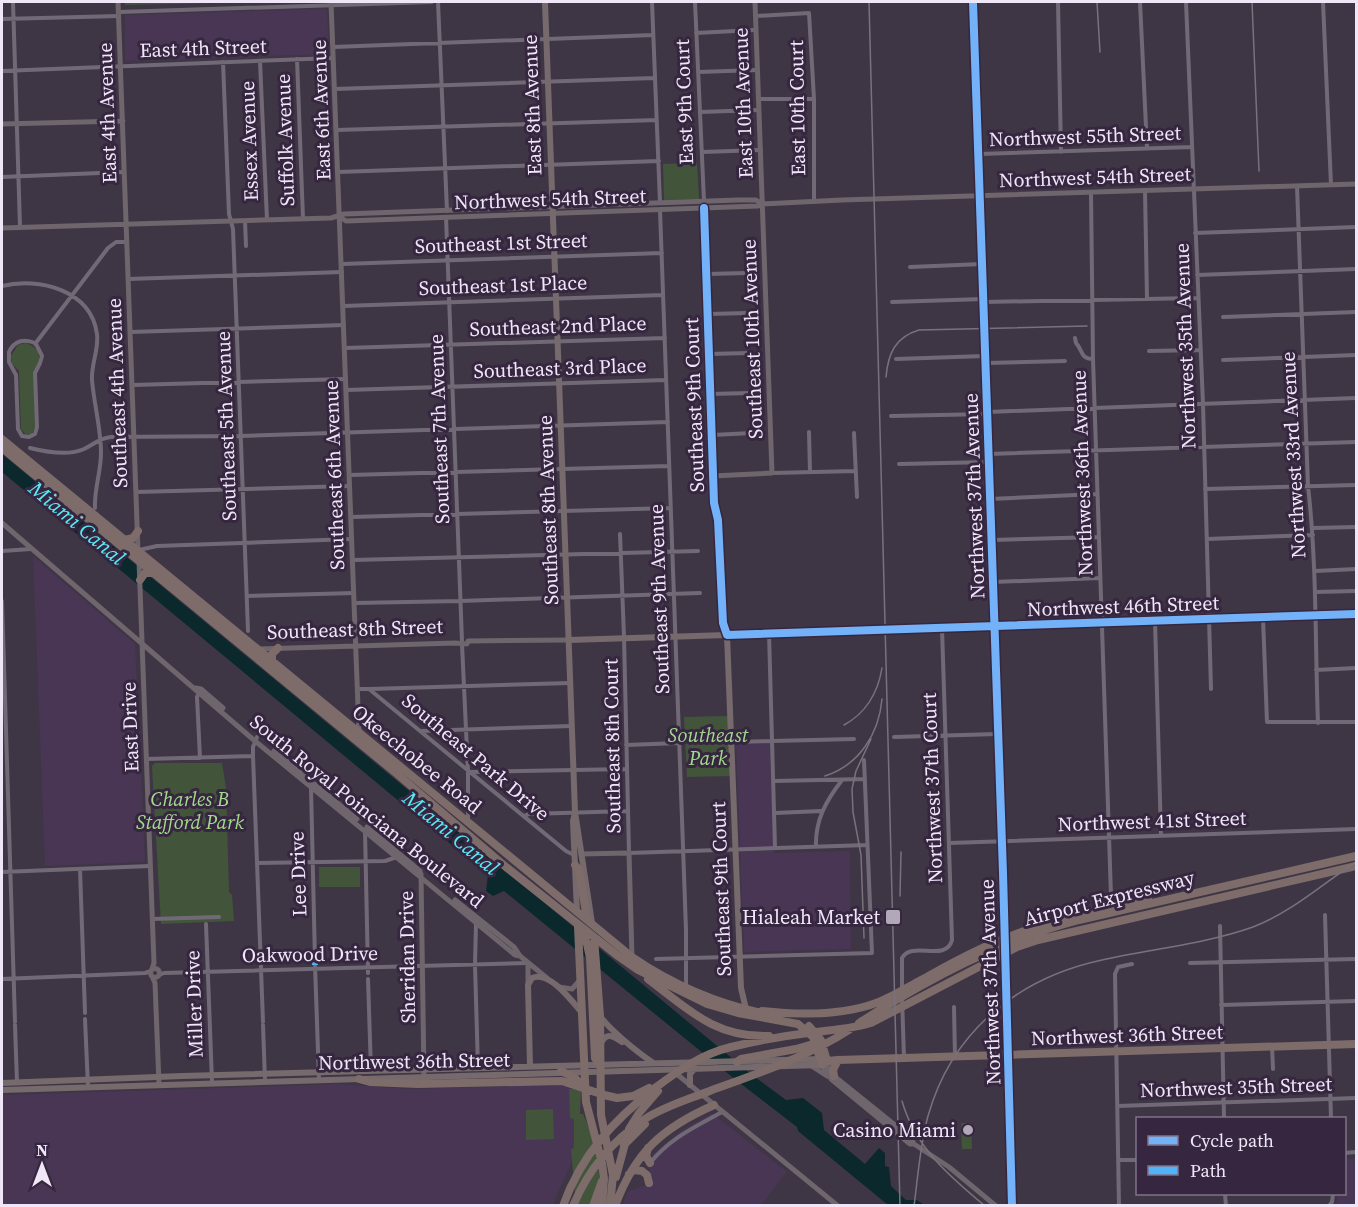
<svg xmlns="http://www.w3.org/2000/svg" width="1358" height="1207" font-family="'Source Serif 4',serif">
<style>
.built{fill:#483654}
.green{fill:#42553b}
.water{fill:#0b282c}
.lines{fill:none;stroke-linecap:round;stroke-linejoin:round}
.street{stroke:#716a76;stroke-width:4}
.secondary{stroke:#6f656c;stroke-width:5}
.primary{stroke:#766a6d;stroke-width:6}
.highway{stroke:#7d6c6a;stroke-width:8}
.rail{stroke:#79727d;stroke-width:1.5}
.quiet{stroke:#52b3f8;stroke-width:6;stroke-dasharray:12 6;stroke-linecap:butt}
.cycleway-casing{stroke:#362640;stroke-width:11}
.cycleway{stroke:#73b2f8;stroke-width:8}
.poi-dot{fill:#b1a8b9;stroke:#362640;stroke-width:2}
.labels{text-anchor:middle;stroke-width:6;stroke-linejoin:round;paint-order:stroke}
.street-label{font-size:20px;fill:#efe6f7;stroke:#362640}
.park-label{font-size:20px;font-style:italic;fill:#a2db8b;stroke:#362640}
.poi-label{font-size:20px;fill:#efe6f7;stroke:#362640;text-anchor:end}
.water-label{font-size:21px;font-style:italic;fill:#58eaf4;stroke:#362640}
</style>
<rect width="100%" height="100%" fill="#3f3645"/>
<path class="built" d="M324 9 327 11 329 54 125 61V15Z
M33 556 135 644 145 862 45 866Z
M736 744H770L774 853 850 851 851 949 744 952Z
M337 1084 410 1089 555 1085 576 1086V1152L556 1197 554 1205H2V1095Z
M712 1113 787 1172 761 1205 623 1206 627 1192 650 1183V1157L680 1131Z
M1356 1158V1205H1336L1338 1194H1344L1345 1159Z"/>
<path class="green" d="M125 2H258L125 5Z
M697 163 699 199 664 200 663 164Z
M26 343C40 348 43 358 34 370L35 427 32 434 26 435 21 429 19 371 12 363 11 356 18 345Z
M729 716 731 776 687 777 684 717Z
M155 763H222L226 788 229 892 232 895 234 921 161 924 152 766Z
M319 867H360V887H319Z
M569 1089H581L580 1114H583C597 1144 602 1173 598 1205H576L571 1149 574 1148V1119L570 1118Z
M553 1109 554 1139 526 1140V1110Z
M961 1123H971L972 1149H962Z"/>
<path class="water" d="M2 454 751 1074 786 1100 803 1098 822 1113 824 1130 865 1164 879 1148 885 1153V1166L889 1167 891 1186 906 1200H917L924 1205H888L798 1131 797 1127 736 1080 504 891 493 896 486 891 488 875 2 472Z"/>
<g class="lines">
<path class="street" d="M13 2 20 227
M438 2 447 211
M652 2 660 203
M695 2 704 201
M1058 2 1061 152
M1140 2 1147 148
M1186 2 1203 404 1211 689
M1323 2 1331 185
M119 12 432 2
M756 16 809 13 814 99V202
M2 19 119 16
M696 33 755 30
M333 47 653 35
M297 59 303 219
M260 61 267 220
M223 62 229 214 233 229 248 631
M2 71 333 58
M698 72 757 70
M335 89 654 78
M758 99H814
M700 112 759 110
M337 130 657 120
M702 152 761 150
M979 154 1192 147
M338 172 659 161
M2 177 124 172
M1297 186 1308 486C1317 565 1315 644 1318 723
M1145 191 1147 298
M1091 193 1093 359 1111 896
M660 210 686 930V988
M446 217 462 641
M245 221 246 246
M1195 233 1356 227
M342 264 662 253
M910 267 982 264
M706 274 747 273
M1197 275 1356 269
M128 279 342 272
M2 286C39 277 91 290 97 334 99 350 91 364 92 380 94 404 101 429 101 453 101 472 94 489 95 508
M892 302 983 299
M984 302 1197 298
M343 306 663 295
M708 314 748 313
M1223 317 1356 312
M130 332 344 325
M1075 338 1076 343C1083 350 1080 359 1093 359
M35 344 108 248 116 242H126
M345 348 665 338
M1149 351 1200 350
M9 352V362L16 375 18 429 22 436 29 437
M9 352C14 341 24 338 35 343
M709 354 749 353
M896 359 985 356
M1223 360 1356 355
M986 363 1065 361
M132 385 346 379
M346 390 666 380
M710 394 751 393
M988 412 1356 398
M891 416 987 414
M809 432 810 472
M854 433 857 497
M712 435 752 433
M29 437 35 434 37 427 35 373 40 363 42 356 36 344
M30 448C46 452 69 456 84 449 94 444 100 438 111 437L241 436 668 422
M989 454 1356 442
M899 464 989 462
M772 473 856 471
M350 475 669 466
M1205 489 1356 485
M136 492 350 486
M990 499 1097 494
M351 517 671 508
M1313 528 1356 527
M620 534 624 637 629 853 867 845
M1207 539 1313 535
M992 540 1098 537
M139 550 157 546 352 539
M2 551 31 549
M353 560 698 551
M1315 571 1356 569
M993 582 1100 578
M1315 592 1356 591
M247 596 354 593
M2 601 15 1022
M354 603 460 601 700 593
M1263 618 1267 722H1356
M1155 621 1161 836
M769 633 775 848
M462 644 468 772V820
M1316 670 1356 668
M357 689H369L566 851 574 855
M370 689 570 683
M199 693 197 697 200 758
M421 731 572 726
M257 737 253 747V756L263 1022
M894 737 998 734
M732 742 854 739
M626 745 679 743
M146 759 253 756
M472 772 627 769
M774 781 865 779
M311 787 315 961
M775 813 821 811
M524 816 529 814 628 811
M365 830 368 973
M949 843 1356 829
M816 847C815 820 826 801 842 780
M257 863 385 861 397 857
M80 869 85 1013
M2 872 150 866
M1325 915 1331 1118
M152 919 219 917
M476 923 475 965 478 1068
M206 924 212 1082
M1220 926 1224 1118
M656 959 872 953 864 760
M1190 963 1356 959
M315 965 319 1080
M159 975 164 973 527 963
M2 979 145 973 151 971
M368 979 371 1071
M902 989V958C912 940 946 963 952 940L942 628
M902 997 904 1058
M1221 1005 1356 1001
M954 1007 955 1057
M85 1019 88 1087
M15 1025 17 1083
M263 1025 265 1081
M1272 1046 1273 1069
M1117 1106 1356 1098
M1344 1153 1356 1152
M1118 1160H1138
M650 1163C670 1138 695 1127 722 1112
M1225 1194 1226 1206
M1119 1206 1115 974 1118 967 1132 964
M1329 1206 1332 1202 1333 1194"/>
<path class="secondary" d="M118 2 138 551
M331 2 359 733
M973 2 1005 940
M2 124 123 121
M704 208 714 503 718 520 723 623 727 635 1356 614
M340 217 346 221 758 206 762 204 842 200 1356 184
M2 228 331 218 344 214 738 200H756L762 204
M713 476 772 473 755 2
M2 523 255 741 515 955 520 956 547 978
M139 561 154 963 152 969
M468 641 569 640
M258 649 455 643 467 644 468 642
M196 688 201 689 223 708
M274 751 357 819
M367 827 420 871
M581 854 629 853 632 957
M421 874 424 1077
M455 900 514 947 520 956
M1006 952 1012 1206
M528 963V985
M150.5 973a4.5 4.5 0 1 1 9 0a4.5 4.5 0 1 1-9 0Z
M152 976 155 983 159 1084
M559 987 572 989 580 980
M827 1061 829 1070 834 1076 911 1138 914 1144
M810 1065 827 1076
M822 1065 831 1079 910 1144H914L949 1167 996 1206
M673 1071 838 1206"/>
<path class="primary" d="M545 2 575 812 592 923
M569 640 727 635 741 988 746 1009
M575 813 573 821 577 911
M600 1016C610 1030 637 1052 652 1062
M601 1043C607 1032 613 1036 622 1042
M530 1066 528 985 532 978C549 970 572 1001 582 1013
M2 1083 182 1076 823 1059
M690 1085V1074L695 1068
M2 1090 822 1065"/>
<path class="highway" d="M2 439 632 957C673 985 718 1004 766 1014
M2 448 397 774 506 867 618 956 638 970 707 1004 738 1013 798 1024 813 1037 822 1065 827 1061 838 1060 1356 1044
M125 540 133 538 138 531
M140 580 145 573H153
M272 661V654L278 648
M575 865 579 870 587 919
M578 927 586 1102 602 1163 604 1179 602 1206
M581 928 587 944 590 958 595 1058 599 1064
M594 937 600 1016 601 1115 613 1175 610 1206
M648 979C688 1009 715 1038 769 1036
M762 1011C799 1015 841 1016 876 1003 892 997 906 988 921 980 945 967 969 953 994 943 1044 921 1096 910 1148 898
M859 1023C928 979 999 941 1079 920L1356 856
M809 1026 821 1040 827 1061
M737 1062 741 1059 796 1049 820 1042
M561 1071 575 1078 584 1087
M834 1076 833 1070 838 1060
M359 1079 370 1082 418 1084 562 1081 604 1095 617 1098 633 1096 649 1088
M624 1145 645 1124
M648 1148 646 1156 650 1163
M629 1174 634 1170 642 1171 647 1175 649 1183
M616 1177 629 1129 639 1113 658 1091
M563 1206C581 1155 614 1120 655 1088 679 1070 702 1054 731 1047 756 1041 783 1036 808 1033 829 1030 851 1029 871 1023L1017 947 1038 940 1356 866
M573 1206C588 1170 613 1140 645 1119 665 1106 690 1099 712 1090 759 1073 807 1057 849 1030
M593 1206 602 1181
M615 1206C635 1152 662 1128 714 1105"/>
<path class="rail" d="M869 2 900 1206
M1097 2 1100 52
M1252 2 1259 171
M886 377C888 354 895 337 919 330L1087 326
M844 725C866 713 878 692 882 668
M825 776C859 765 879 734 882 699
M900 896 901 852
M864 938 861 855 853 812 852 789 856 771 871 739
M902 1101C915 1147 949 1176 985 1206
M914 1206C918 1176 920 1145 928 1116 952 1031 1018 978 1102 960 1151 949 1205 944 1253 927 1292 912 1322 884 1356 862"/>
<path class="quiet" d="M315 961V965"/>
<g class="cycleway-casing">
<path id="cycleway" d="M973 2 1003 873 1012 1206
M704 208 714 503 718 520 723 623 727 635 1356 614"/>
</g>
<use href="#cycleway" class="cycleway"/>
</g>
<g class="poi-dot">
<rect x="885" y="909" width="16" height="16" rx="3"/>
<circle cx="968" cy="1130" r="6"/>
</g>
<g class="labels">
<g class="street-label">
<text transform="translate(203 48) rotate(-2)" y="7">East 4th Street</text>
<text transform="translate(684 102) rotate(-92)" y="7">East 9th Court</text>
<text transform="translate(743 103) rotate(-92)" y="7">East 10th Avenue</text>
<text transform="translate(532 105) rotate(-92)" y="7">East 8th Avenue</text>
<text transform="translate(797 108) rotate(-91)" y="7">East 10th Court</text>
<text transform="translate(321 110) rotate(-92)" y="7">East 6th Avenue</text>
<text transform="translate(107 113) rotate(-92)" y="7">East 4th Avenue</text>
<text transform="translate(1085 136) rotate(-2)" y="7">Northwest 55th Street</text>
<text transform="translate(285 140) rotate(-92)" y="7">Suffolk Avenue</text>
<text transform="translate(249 141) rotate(-92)" y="7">Essex Avenue</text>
<text transform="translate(1095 177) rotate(-2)" y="7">Northwest 54th Street</text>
<text transform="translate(550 199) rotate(-2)" y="7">Northwest 54th Street</text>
<text transform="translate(501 243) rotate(-2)" y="7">Southeast 1st Street</text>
<text transform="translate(503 285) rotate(-2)" y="7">Southeast 1st Place</text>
<text transform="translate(558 326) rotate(-2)" y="7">Southeast 2nd Place</text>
<text transform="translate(752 339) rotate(-92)" y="7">Southeast 10th Avenue</text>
<text transform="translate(1185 346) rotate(-92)" y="7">Northwest 35th Avenue</text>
<text transform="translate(560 368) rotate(-2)" y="7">Southeast 3rd Place</text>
<text transform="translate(117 393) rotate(-92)" y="7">Southeast 4th Avenue</text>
<text transform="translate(694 405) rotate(-92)" y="7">Southeast 9th Court</text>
<text transform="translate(226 426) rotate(-92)" y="7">Southeast 5th Avenue</text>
<text transform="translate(439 429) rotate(-92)" y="7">Southeast 7th Avenue</text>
<text transform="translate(1293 455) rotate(-93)" y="7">Northwest 33rd Avenue</text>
<text transform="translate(1082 473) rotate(-92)" y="7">Northwest 36th Avenue</text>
<text transform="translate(334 475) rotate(-92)" y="7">Southeast 6th Avenue</text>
<text transform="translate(974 496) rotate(-92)" y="7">Northwest 37th Avenue</text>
<text transform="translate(548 510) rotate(-92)" y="7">Southeast 8th Avenue</text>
<text transform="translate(659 599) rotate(-92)" y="7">Southeast 9th Avenue</text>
<text transform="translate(1123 606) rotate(-2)" y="7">Northwest 46th Street</text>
<text transform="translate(355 629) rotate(-2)" y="7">Southeast 8th Street</text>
<text transform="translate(130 727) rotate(-92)" y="7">East Drive</text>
<text transform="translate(612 746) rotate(-91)" y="7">Southeast 8th Court</text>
<text transform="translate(476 757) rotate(40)" y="7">Southeast Park Drive</text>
<text transform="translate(417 759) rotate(39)" y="7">Okeechobee Road</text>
<text transform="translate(932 788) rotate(-92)" y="7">Northwest 37th Court</text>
<text transform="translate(367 811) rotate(39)" y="7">South Royal Poinciana Boulevard</text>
<text transform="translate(1152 821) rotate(-2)" y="7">Northwest 41st Street</text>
<text transform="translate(298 874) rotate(-92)" y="7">Lee Drive</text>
<text transform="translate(721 889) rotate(-92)" y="7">Southeast 9th Court</text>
<text transform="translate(1109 898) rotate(-14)" y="7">Airport Expressway</text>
<text transform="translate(310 954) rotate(-1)" y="7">Oakwood Drive</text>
<text transform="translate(407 957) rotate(-91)" y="7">Sheridan Drive</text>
<text transform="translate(990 982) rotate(-92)" y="7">Northwest 37th Avenue</text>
<text transform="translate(194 1004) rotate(-92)" y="7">Miller Drive</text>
<text transform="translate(1127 1035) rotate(-2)" y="7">Northwest 36th Street</text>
<text transform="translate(414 1061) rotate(-1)" y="7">Northwest 36th Street</text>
<text transform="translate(1236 1087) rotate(-2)" y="7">Northwest 35th Street</text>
</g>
<g class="park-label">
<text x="708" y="742">Southeast<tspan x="708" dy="23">Park</tspan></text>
<text x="190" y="806">Charles B<tspan x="190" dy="23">Stafford Park</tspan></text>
</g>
<g class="poi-label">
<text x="880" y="924">Hialeah Market</text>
<text x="956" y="1137">Casino Miami</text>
</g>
<g class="water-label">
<text transform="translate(77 523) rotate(40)" y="7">Miami Canal</text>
<text transform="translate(451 833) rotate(40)" y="7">Miami Canal</text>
</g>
</g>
<rect width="1358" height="1207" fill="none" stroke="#efe6f7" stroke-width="6"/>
<rect x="1136" y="1117" width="210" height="78" fill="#362640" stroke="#807389" stroke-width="1.5"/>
<rect x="1148" y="1136" width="30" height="9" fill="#73b2f8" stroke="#807389" stroke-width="1.5"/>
<text x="1190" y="1147" font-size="18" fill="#efe6f7">Cycle path</text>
<rect x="1148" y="1166" width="30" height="9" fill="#52b3f8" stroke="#807389" stroke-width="1.5"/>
<text x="1190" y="1177" font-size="18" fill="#efe6f7">Path</text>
<g transform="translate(42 1165)" stroke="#362640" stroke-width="4.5" paint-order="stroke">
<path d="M0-4.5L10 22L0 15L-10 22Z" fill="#efe6f7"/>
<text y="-9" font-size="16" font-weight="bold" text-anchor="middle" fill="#efe6f7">N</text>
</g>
</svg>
